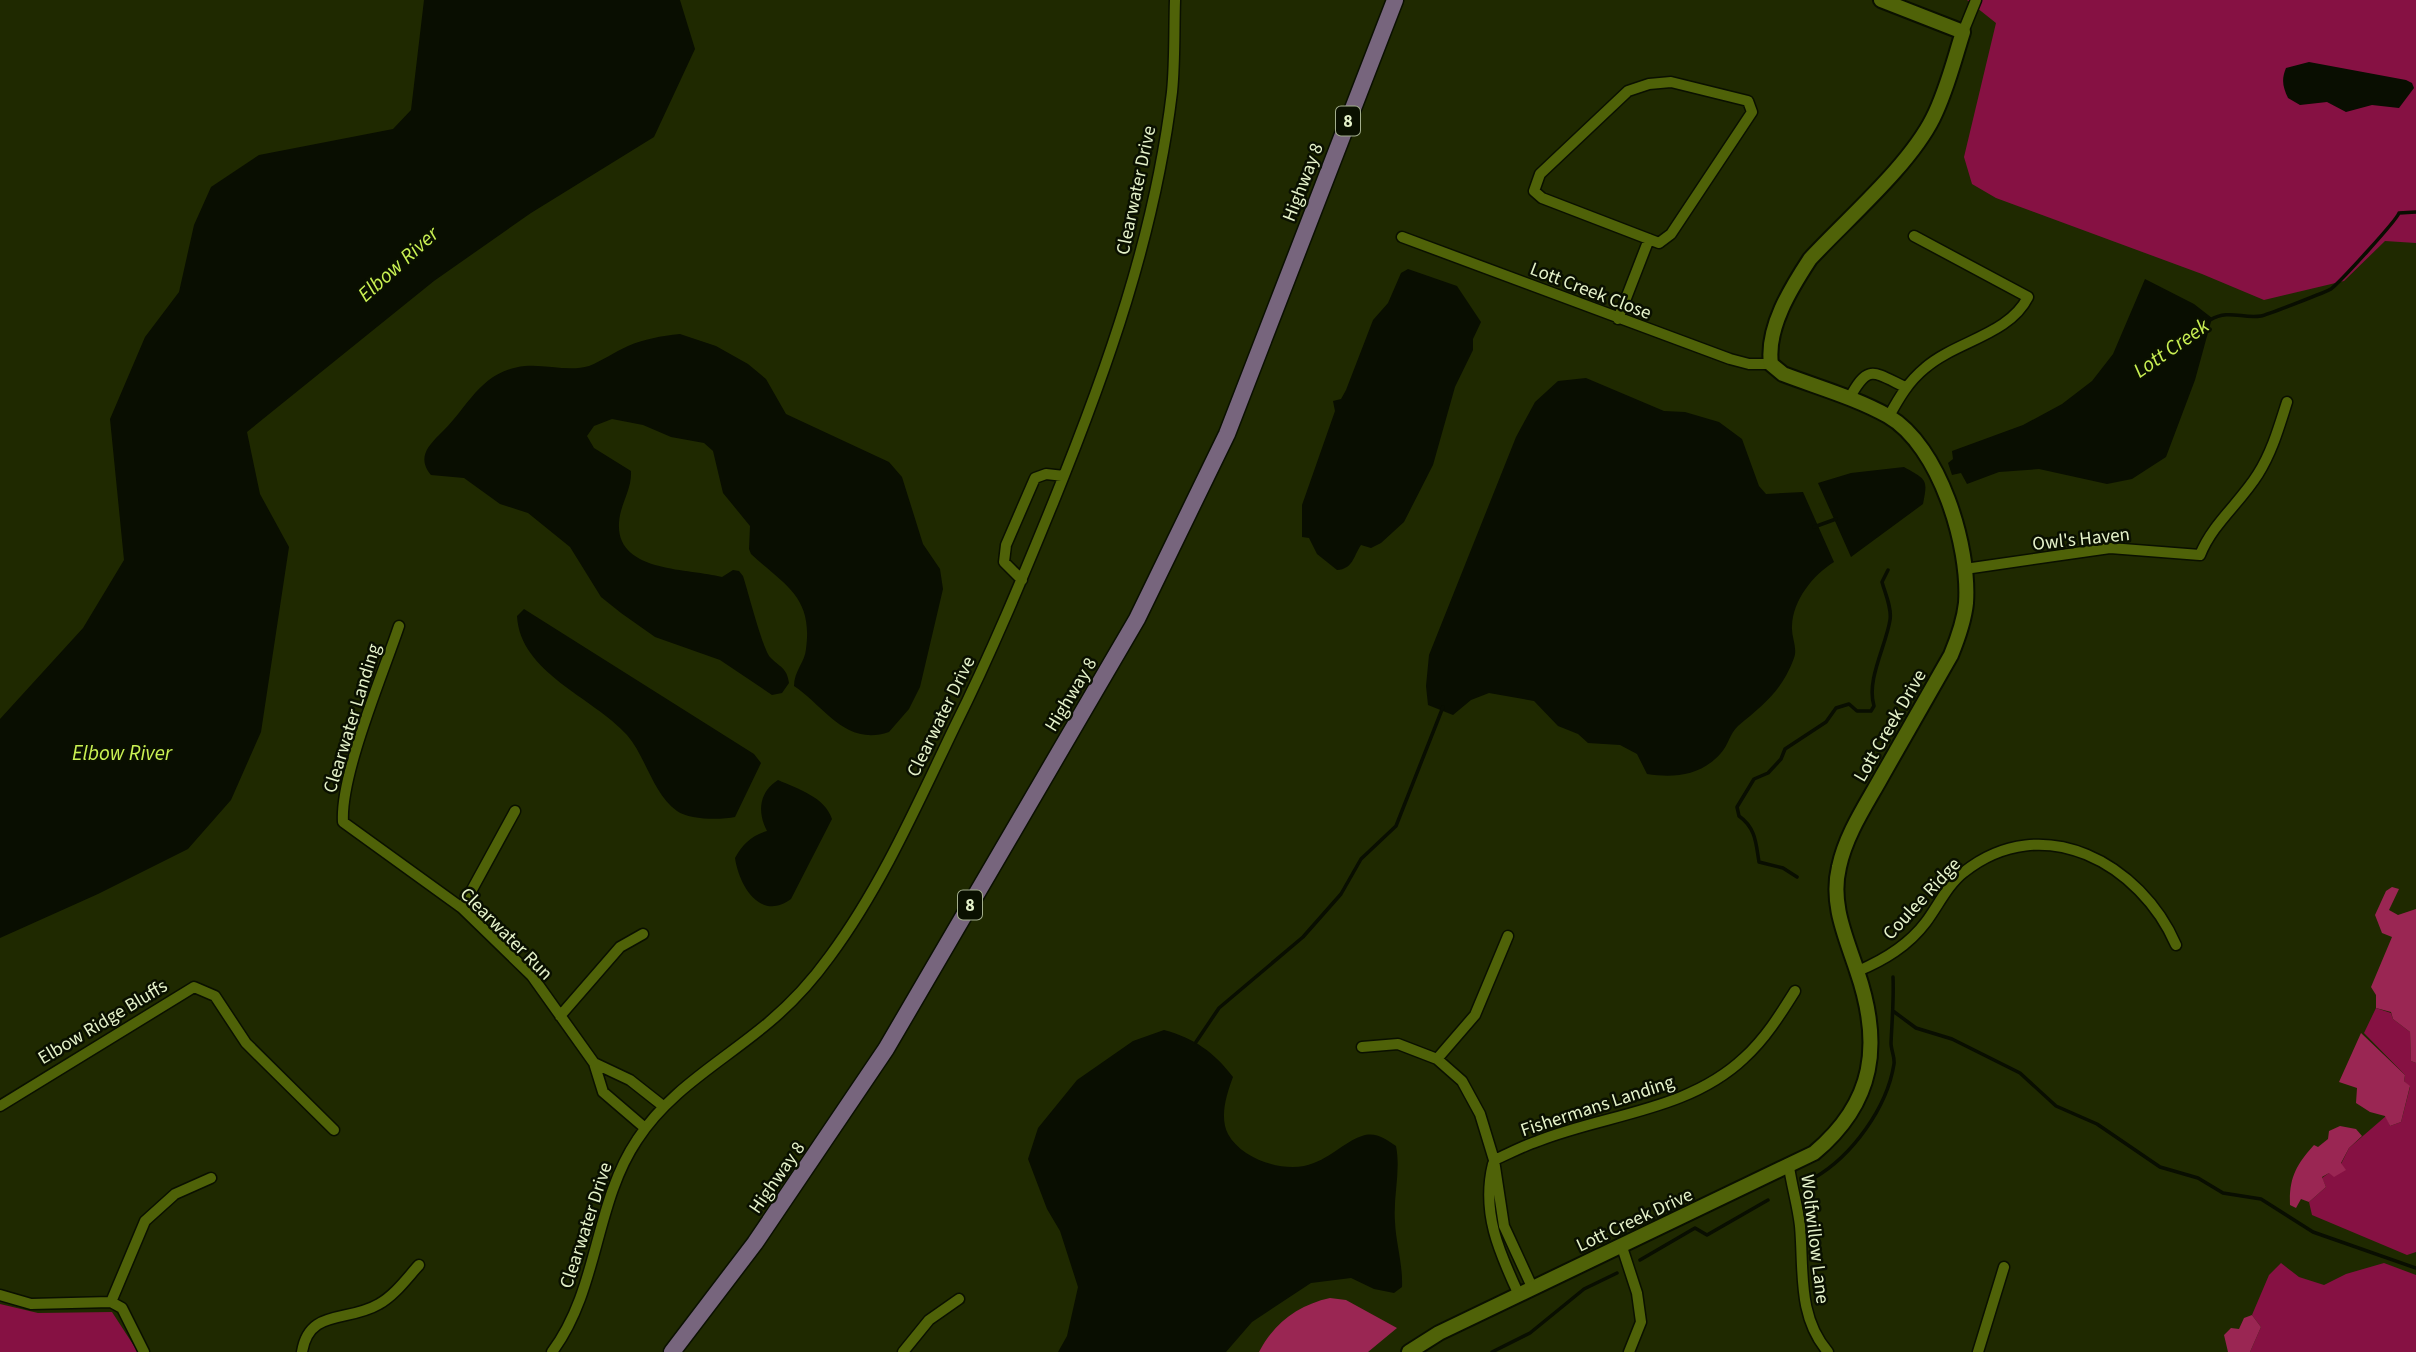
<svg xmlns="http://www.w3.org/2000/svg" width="2416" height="1352" font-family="'Source Sans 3',sans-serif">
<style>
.green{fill:#861143}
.forest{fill:#9a2653}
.water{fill:#090e01}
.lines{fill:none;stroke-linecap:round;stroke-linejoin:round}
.stream{stroke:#090e01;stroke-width:3.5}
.street-casing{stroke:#0a1000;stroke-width:13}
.secondary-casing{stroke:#0a1000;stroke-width:18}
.primary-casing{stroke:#0a1000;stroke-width:19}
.street{stroke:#4f6208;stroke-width:10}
.secondary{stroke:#4f6208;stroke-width:14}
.primary{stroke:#77657d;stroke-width:16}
.labels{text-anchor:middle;stroke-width:5;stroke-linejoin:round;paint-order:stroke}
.shield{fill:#0a1000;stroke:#a3ae8d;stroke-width:2}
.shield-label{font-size:18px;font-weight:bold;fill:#e5f2ca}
.street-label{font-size:19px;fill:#e5f2ca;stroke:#0a1000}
.water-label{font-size:21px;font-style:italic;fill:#caf153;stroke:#0a1000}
</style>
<rect width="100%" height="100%" fill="#1f2900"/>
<path class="green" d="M1967 0H2416V243L2385 241 2344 281 2264 300 2202 274 1996 198 1972 184 1964 157 1996 23Z
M2376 1008 2391 1013 2393 1019 2410 1032 2411 1061 2416 1063V1252L2407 1255 2312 1215 2309 1202 2326 1187 2322 1178 2341 1164 2349 1148 2386 1116 2390 1126 2401 1122 2410 1087 2404 1081 2405 1075 2364 1033Z
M2281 1263 2299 1277 2324 1285 2346 1274 2384 1263 2416 1275V1352H2250L2261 1327 2252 1315 2269 1275Z
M0 1304 38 1313 112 1312 138 1352H0Z"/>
<path class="forest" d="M2392 887 2399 889 2389 910 2398 915 2416 909V1063L2411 1061 2410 1032 2393 1019 2391 1012 2376 1008V995L2371 987 2392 937 2382 933 2375 915 2386 891Z
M2361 1033 2405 1075 2404 1081 2410 1086 2401 1122 2390 1126 2385 1116 2370 1112 2356 1103 2357 1088 2339 1082Z
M2340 1126 2356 1129 2362 1136 2349 1148 2341 1163 2346 1170 2334 1177 2329 1173 2322 1177 2326 1187 2309 1202 2301 1199 2296 1208 2290 1205C2289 1178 2296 1165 2314 1145L2318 1147 2328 1139 2329 1131Z
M1330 1298 1346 1300 1397 1328 1368 1352H1259C1274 1323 1298 1305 1330 1298Z
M2252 1315 2261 1327 2250 1352H2228L2224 1335 2231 1328 2239 1329 2244 1318Z"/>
<path class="water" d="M424 0H680L695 49 654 137 531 213 434 281 247 432 260 494 289 547 261 732 231 800 188 849 98 894 0 938V719L83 628 124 560 110 419 145 337 179 292 194 225 211 187 259 155 393 129 411 110Z
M2309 62 2406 80 2412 83 2414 88 2399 108 2372 105 2346 112 2327 102 2300 105 2288 98C2283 87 2281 80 2286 68Z
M1408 269 1457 286 1481 322 1473 339V350L1455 387 1433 465 1404 522 1381 543 1371 548 1361 545C1353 557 1353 569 1337 570L1317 554 1309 538 1302 537V505L1335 411 1333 401 1341 399 1346 390 1373 320 1388 303 1401 273Z
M2145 279 2194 304 2212 318 2195 380 2166 457 2132 479 2107 484 2039 469 1999 472 1967 484 1961 473 1952 475 1948 463 1953 459 1952 451 2023 425 2062 404 2092 381 2113 354Z
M680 334 716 346 748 364 766 379 786 414 889 462 902 477 923 544 940 569 943 589 920 687 909 709 889 732C846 747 824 706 794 686 794 671 805 662 806 649 813 597 786 586 751 554L749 549 750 526 723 493 713 451 704 443 671 437 643 425 612 419 594 426 587 436 594 448 631 471C632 490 620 504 619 523 616 573 689 568 722 577L733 570 739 571 743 576C748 591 762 647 770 657 779 667 787 667 789 683L782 693 772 695 720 660 655 637 621 613 601 597 570 547 528 513 500 504 464 478 431 475C418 459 426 448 439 435 468 409 479 371 525 366 546 364 569 372 589 366 602 361 614 352 628 346 644 339 661 336 680 334Z
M1586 378 1664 411 1685 412 1719 422 1742 439 1759 486 1766 494 1803 492 1834 562C1813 575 1793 600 1792 626 1791 637 1798 648 1794 658 1782 691 1763 705 1738 726 1730 733 1728 746 1721 753 1701 776 1674 778 1647 774L1637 754 1620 745 1588 743 1578 734 1558 726 1534 701 1489 693 1471 700 1453 715 1428 705 1426 686 1429 655 1516 437 1535 402 1558 381Z
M1904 467C1927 480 1928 479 1923 504L1851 557 1818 483 1851 473Z
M524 609 754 754 761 763 735 817C721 820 689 820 677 811 653 794 646 757 627 735 593 697 520 673 517 616Z
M778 780C798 789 825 797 832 819L791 899C760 922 739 885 735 858 743 844 751 836 767 831 757 812 759 792 778 780Z
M1164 1030C1194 1038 1214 1052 1233 1077 1227 1093 1219 1117 1228 1134 1241 1158 1279 1171 1304 1166 1330 1160 1343 1142 1362 1136 1375 1131 1386 1139 1396 1146 1401 1172 1393 1196 1395 1222 1396 1244 1403 1264 1402 1287L1394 1293 1374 1289 1351 1278 1311 1283 1252 1322 1226 1352H1058L1067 1336 1078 1287 1060 1231 1047 1209 1028 1159 1038 1128 1077 1080 1133 1041Z"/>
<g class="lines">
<path class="stream" d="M2210 320C2229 309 2242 319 2261 316 2267 315 2328 291 2331 289 2341 281 2396 221 2399 213L2416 212
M1814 527 1836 519
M1797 877 1783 868 1759 862C1756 844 1756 828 1739 816L1737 807 1754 779 1768 773 1781 759 1785 749 1826 722 1836 708 1849 704 1857 711H1871L1874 706C1866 680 1886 646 1890 620 1892 608 1885 593 1882 582L1888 570
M1893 1011 1916 1028 1952 1039 2020 1073 2056 1106 2097 1124 2160 1167 2198 1178 2223 1193 2261 1199 2313 1232 2416 1268
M1196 1042 1219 1008 1303 937 1341 894 1361 859 1396 826 1443 707
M1814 1178C1852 1156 1887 1108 1894 1064 1895 1057 1891 1050 1891 1043 1892 1021 1894 999 1893 977
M1640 1260 1695 1228 1707 1235 1768 1200
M1492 1352 1530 1333 1584 1289 1617 1273"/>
<g class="street-casing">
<path id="street" d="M1963 32 1976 0
M1671 82 1748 101 1752 112 1671 234 1659 243 1542 198 1534 191 1540 174 1628 91 1649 84Z
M1402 237 1730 359 1749 364H1771
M1618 319 1649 239
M1849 399C1868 364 1872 371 1905 387
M1889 416C1899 398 1908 382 1925 368 1956 341 2009 335 2028 297L1914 236
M1965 569 2110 548 2200 555C2213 523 2240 503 2258 474 2272 452 2279 427 2287 402
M1022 580 1004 562 1006 545 1035 478 1046 474 1064 476
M399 626C383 674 340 775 343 822L462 908 532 976 594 1063 603 1092 645 1128
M462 908 515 811
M1858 971C1884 960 1908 946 1926 922 1938 906 1948 884 1964 872 2043 809 2141 864 2176 945
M560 1016 620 947 643 934
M1362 1047 1398 1044 1437 1059 1462 1081 1480 1114 1494 1160 1504 1226 1533 1289
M1437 1059 1475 1015 1508 936
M594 1063 630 1080 663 1106
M0 1106 194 987 215 996 246 1043 334 1130
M1494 1160C1508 1154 1523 1146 1538 1141 1606 1114 1688 1111 1744 1058 1765 1039 1780 1015 1795 991
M1493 1164C1481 1212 1499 1252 1519 1295
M1789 1167C1792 1187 1798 1207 1800 1226 1804 1270 1797 1316 1828 1352
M1622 1247 1637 1293 1641 1322 1629 1352
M0 1295 31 1304 111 1302 122 1308 144 1352
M111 1302 145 1221 175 1194 211 1178
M302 1352C309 1308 347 1323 379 1304 395 1295 407 1278 419 1265
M552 1352C599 1289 594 1204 637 1140 669 1090 723 1061 768 1023 792 1003 812 981 830 956 881 887 917 805 954 728 991 654 1022 579 1053 503 1107 370 1155 235 1172 92 1175 62 1174 30 1175 0
M903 1352 929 1320 959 1299
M1978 1352 2004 1267"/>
</g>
<g class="secondary-casing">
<path id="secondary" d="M1409 1352 1439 1333 1814 1153C1875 1102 1882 1044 1857 971 1846 937 1830 904 1839 867 1846 834 1866 805 1882 776 1905 736 1928 695 1951 655 1958 638 1964 622 1966 603 1970 547 1940 446 1888 416 1856 398 1817 387 1783 374L1771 364C1766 328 1791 288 1810 259 1848 218 1909 166 1933 118 1947 90 1954 60 1963 32L1881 0"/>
</g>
<g class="primary-casing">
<path id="primary" d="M672 1352 755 1243 886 1049 1137 619 1227 434 1395 0"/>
</g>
<use href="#street" class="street"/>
<use href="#secondary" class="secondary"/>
<use href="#primary" class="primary"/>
</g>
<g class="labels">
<g class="shield">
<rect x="1336" y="106.5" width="24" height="29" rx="5"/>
<rect x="958" y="890.5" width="24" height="29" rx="5"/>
</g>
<g class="shield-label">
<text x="1348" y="127">8</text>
<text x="970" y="911">8</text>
</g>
<g class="street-label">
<text transform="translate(1302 182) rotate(-69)" y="7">Highway 8</text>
<text transform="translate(1135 190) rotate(-78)" y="7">Clearwater Drive</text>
<text transform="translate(1591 290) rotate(21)" y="7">Lott Creek Close</text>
<text transform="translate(2081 538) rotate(-6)" y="7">Owl's Haven</text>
<text transform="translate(1070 694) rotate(-59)" y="7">Highway 8</text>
<text transform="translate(940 716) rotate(-64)" y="7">Clearwater Drive</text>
<text transform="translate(351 718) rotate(-73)" y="7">Clearwater Landing</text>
<text transform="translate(1889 725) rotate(-60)" y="7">Lott Creek Drive</text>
<text transform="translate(1921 898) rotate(-47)" y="7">Coulee Ridge</text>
<text transform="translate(507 933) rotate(45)" y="7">Clearwater Run</text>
<text transform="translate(102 1021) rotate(-31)" y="7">Elbow Ridge Bluffs</text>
<text transform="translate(1597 1105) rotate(-18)" y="7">Fishermans Landing</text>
<text transform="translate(776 1177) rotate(-55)" y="7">Highway 8</text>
<text transform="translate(1634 1219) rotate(-25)" y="7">Lott Creek Drive</text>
<text transform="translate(585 1225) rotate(-72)" y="7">Clearwater Drive</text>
<text transform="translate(1816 1239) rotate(83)" y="7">Wolfwillow Lane</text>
</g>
<g class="water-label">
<text transform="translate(398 264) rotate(-42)" y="7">Elbow River</text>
<text transform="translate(2171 348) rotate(-35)" y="7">Lott Creek</text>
<text x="122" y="760">Elbow River</text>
</g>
</g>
</svg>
